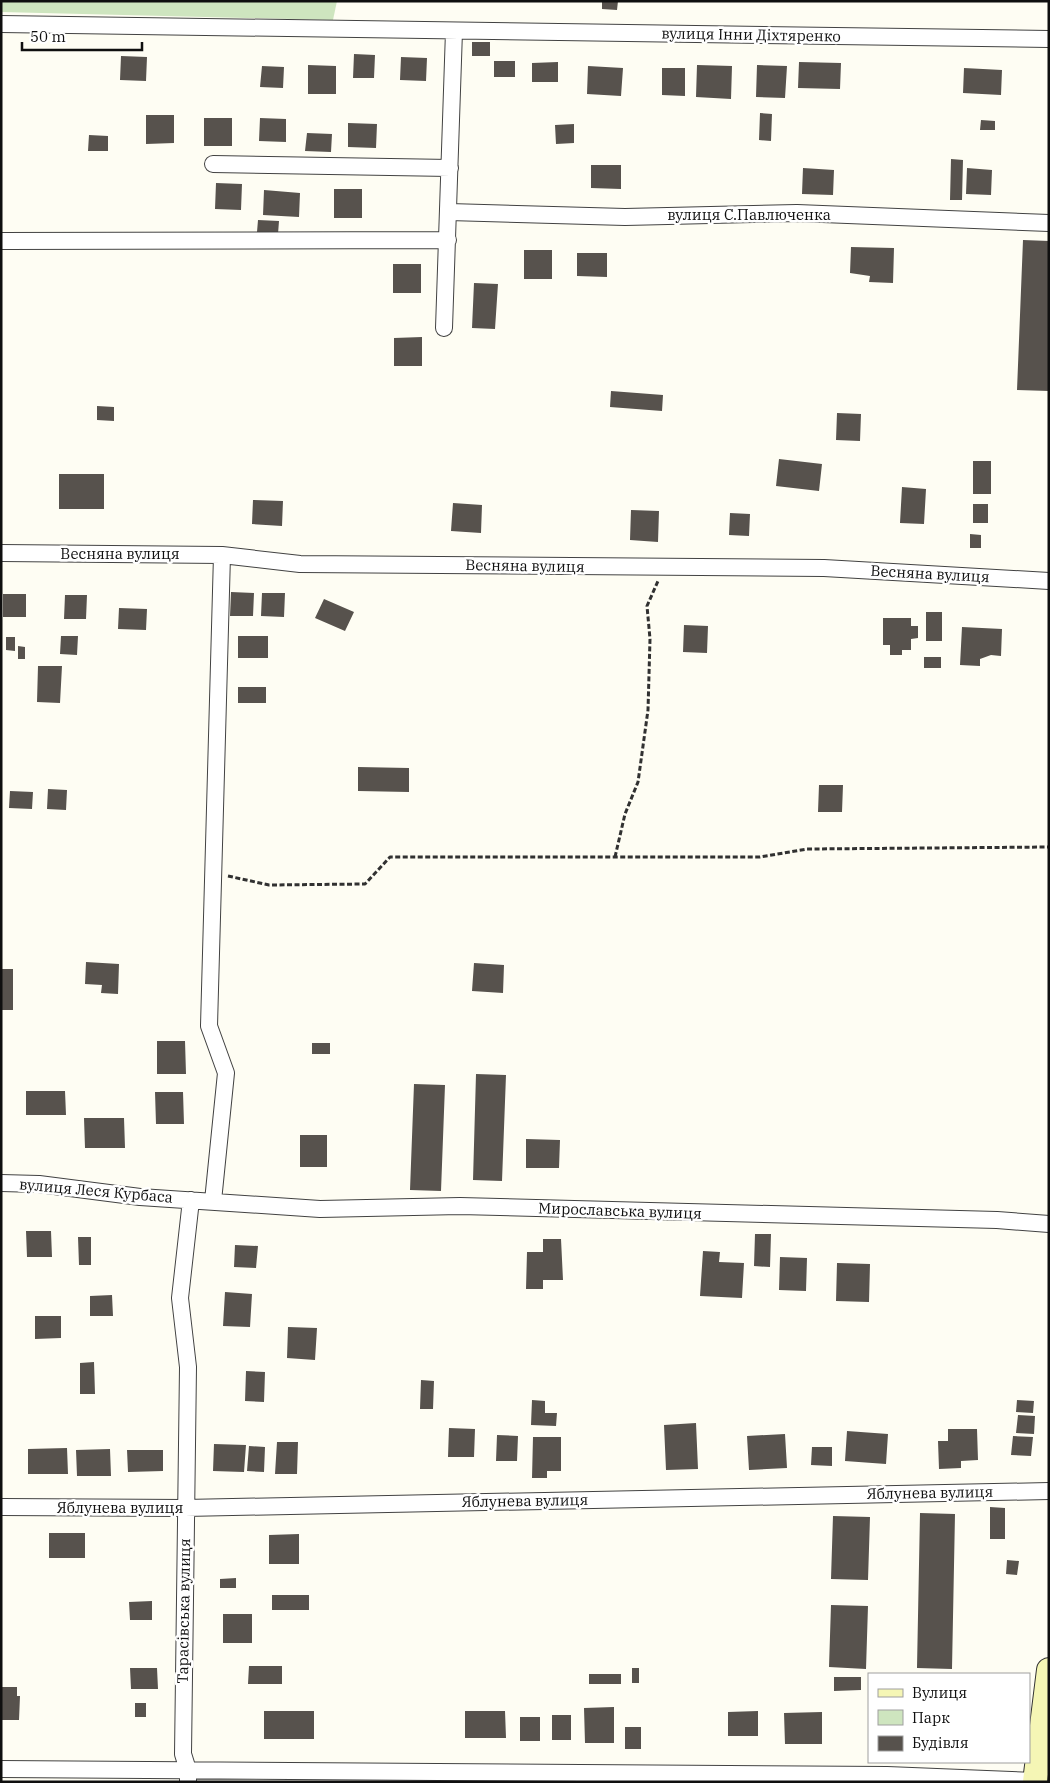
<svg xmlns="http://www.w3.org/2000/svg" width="1050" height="1783" font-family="'IBM Plex Serif',serif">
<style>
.green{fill:#cee5bf}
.building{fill:#57524d}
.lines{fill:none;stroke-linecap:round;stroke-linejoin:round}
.street-casing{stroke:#424242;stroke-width:18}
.secondary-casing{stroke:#313131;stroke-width:26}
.path{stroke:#313131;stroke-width:3;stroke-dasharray:5 2.5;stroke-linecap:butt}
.street{stroke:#fff;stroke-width:16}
.secondary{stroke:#f5f6b5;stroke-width:24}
.labels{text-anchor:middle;stroke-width:5;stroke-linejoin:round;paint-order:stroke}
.street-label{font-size:15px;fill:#0f0f0f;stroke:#fff}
</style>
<rect width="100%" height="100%" fill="#fefdf3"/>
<path class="green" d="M1 1H337L333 20 1 12Z"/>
<path class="building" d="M602 1H618L617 10 602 9Z
M472 42H490V56H472Z
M354 54 375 55 374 78H353Z
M121 56 147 57 146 81 120 80Z
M401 57 427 58 426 81 400 80Z
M494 61H515V77H494Z
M558 62V82H532V63Z
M799 62 841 63 840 89 798 88Z
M308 65 336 66V94H308Z
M697 65 732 66 731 99 696 97Z
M757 65 787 66 785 98 756 97Z
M262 66 284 67 283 88 260 87Z
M588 66 623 68 621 96 587 94Z
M662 68H685V96L662 95Z
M964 68 1002 70 1001 95 963 93Z
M760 113 772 114 771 141 759 140Z
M146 115H174V143L146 144Z
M204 118H232V146H204Z
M260 118 286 119V142L259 141Z
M981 120 995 121V130H980Z
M348 123 377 124 376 148 348 147Z
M574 124V143L556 144 555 125Z
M307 133 332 134 331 152 305 151Z
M89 135 108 136V151H88Z
M951 159 963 160 962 200H950Z
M591 165H621V189L591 188Z
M803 168 834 170 833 195 802 194Z
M967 168 992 170 991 195 966 194Z
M216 183 242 184 241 210 215 209Z
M334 189H362V218H334Z
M264 190 300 193 299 217 263 215Z
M258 220 279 221 278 234 257 232Z
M1023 240 1049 241V391L1017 390Z
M851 247 894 248 893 283 869 282 870 276 850 273Z
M524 250H552V279H524Z
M577 253H607V277L577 276Z
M393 264H421V293H393Z
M474 283 498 284 495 329 472 328Z
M422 337V366H394V338Z
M611 391 663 395 662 411 610 407Z
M97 406 114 407V421L97 420Z
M837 413 861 414 860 441 836 440Z
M779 459 822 464 819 491 776 486Z
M973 461H991V494H973Z
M59 474H104V509H59Z
M902 487 926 489 924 524 900 523Z
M253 500 283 501 282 526 252 524Z
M453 503 482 505 481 533 451 531Z
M973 504H988V523H973Z
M631 510 659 511 658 542 630 540Z
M730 513 750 514 749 536 729 535Z
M970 534 981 535V548H970Z
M231 592 254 593 253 616H230Z
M262 593H285L284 617 261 616Z
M3 594H26V617H3Z
M65 595H87L86 619H64Z
M324 599 354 612 345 631 315 618Z
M119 608 147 609 146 630 118 629Z
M926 612H942V641H926Z
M883 618H911V626H918V638L911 639V650H902V655H890V645H883Z
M684 625 708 626 707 653 683 652Z
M962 627 1002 629 1001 656 991 655 980 659V666L960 665Z
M61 636H78L77 655 60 654Z
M238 636H268V658H238Z
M6 637H15V651L6 650Z
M18 646 25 647V659H18Z
M924 657H941V668H924Z
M38 666H62L60 703 37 702Z
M238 687H266V703H238Z
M358 767 409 768V792L358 791Z
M819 785H843L842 812H818Z
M48 789 67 790 66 810 47 809Z
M10 791 33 792 32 809 9 808Z
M86 962 119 964 118 994 101 993 102 985 85 984Z
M474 963 504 965 503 993 472 991Z
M1 969H13V1010H1Z
M157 1041H185L186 1074H157Z
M312 1043H330V1054H312Z
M476 1074 506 1075 502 1181 473 1180Z
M414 1084 445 1085 441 1191 410 1190Z
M26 1091H65L66 1115H26Z
M155 1092H183L184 1124H156Z
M84 1118H124L125 1148H85Z
M300 1135H327V1167H300Z
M526 1139 560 1140 559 1168H526Z
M26 1231H51L52 1257H27Z
M755 1234H771L770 1267 754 1266Z
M78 1237H91V1265H79Z
M543 1239H561L563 1280H543V1289H526L527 1252H543Z
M235 1245 258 1246 256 1268 234 1267Z
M703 1251 720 1252 719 1262 744 1263 742 1298 700 1296Z
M780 1257 807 1258 806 1291 779 1290Z
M837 1263 870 1264 869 1302 836 1301Z
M225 1292 252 1294 250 1327 223 1326Z
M112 1295 113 1316H90V1296Z
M35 1316H61V1338L35 1339Z
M288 1327 317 1328 315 1360 287 1358Z
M94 1362 95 1394H80V1363Z
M246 1371 265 1372 264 1402 245 1401Z
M421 1380 434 1381 433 1409H420Z
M532 1400 545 1401V1413H557L556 1426 531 1425Z
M1017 1400 1034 1401 1033 1413 1016 1412Z
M1018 1415 1035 1416 1034 1434 1016 1433Z
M696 1423 698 1469 666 1470 664 1425Z
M449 1428 475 1429 474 1457H448Z
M948 1429H977L978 1460 961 1461V1468L939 1469 938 1441H948Z
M847 1431 888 1434 886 1464 845 1461Z
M785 1434 787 1468 749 1470 747 1436Z
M497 1435 518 1436 517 1461H496Z
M1013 1436 1033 1437 1031 1456 1011 1455Z
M533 1437H561V1471H547V1478H532Z
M277 1442H298L297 1474H275Z
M214 1444 246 1445 244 1472 213 1471Z
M249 1446 265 1447 264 1472 247 1471Z
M812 1447H832V1466L811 1465Z
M67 1448 68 1474H28V1449Z
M110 1449 111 1476H77L76 1450Z
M127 1450H163V1471L128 1472Z
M990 1507 1005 1508V1539H990Z
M920 1513 955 1514 952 1669 917 1668Z
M833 1516 870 1517 868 1580 831 1579Z
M49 1533H85V1558H49Z
M299 1534V1564H269V1535Z
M1007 1560 1019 1561 1017 1575 1006 1574Z
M236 1578V1588H220V1579Z
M272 1595H309V1610H272Z
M152 1601V1620H130L129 1602Z
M831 1605 868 1606 866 1669 829 1667Z
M223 1614H252V1643H223Z
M249 1666H282V1684H248Z
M130 1668H157L158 1689H131Z
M632 1668H639V1683H632Z
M589 1674H621V1684H589Z
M834 1677H861V1690L834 1691Z
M2 1687H17V1696H20L19 1720H1Z
M135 1703H146V1717H135Z
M614 1707V1743H585L584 1708Z
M264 1711H314V1739H264Z
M465 1711H505L506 1738H465Z
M758 1711V1736H728V1712Z
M822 1712V1744H785L784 1713Z
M552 1715H571V1740H552Z
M520 1717H540V1741H520Z
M625 1727H641V1749H625Z"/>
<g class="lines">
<g class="street-casing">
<path id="street" d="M1 24 1049 39
M213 164 450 168
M449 212 625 217 797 213 1049 223
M1 241 448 240
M444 328 454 31
M1 553 222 555 300 564 824 568 1049 581
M1 1183 39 1184 140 1197 320 1209 460 1206 997 1220 1049 1224
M213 1201 226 1073 209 1026 222 555
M1 1507 185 1508 1049 1491
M1 1769 887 1775 1035 1781
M188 1782V1770L183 1754 188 1367 180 1298 191 1200"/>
</g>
<g class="secondary-casing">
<path id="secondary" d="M1035 1782 1049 1670"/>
</g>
<path class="path" d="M615 857 625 814 638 782 648 710 650 639 647 606 658 581
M228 876 269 885 365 884 390 857H760L807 849 1049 847"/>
<use href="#street" class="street"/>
<use href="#secondary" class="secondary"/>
</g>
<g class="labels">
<g class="street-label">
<text transform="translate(751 35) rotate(1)" y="5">вулиця Інни Діхтяренко</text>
<text x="749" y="220">вулиця С.Павлюченка</text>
<text x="120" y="559">Весняна вулиця</text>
<text transform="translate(525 566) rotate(1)" y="5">Весняна вулиця</text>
<text transform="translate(930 574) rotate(3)" y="5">Весняна вулиця</text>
<text transform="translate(96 1191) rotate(5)" y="5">вулиця Леся Курбаса</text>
<text transform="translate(620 1211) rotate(2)" y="5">Мирославська вулиця</text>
<text transform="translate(930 1493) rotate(-1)" y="5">Яблунева вулиця</text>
<text transform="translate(525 1501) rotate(-1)" y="5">Яблунева вулиця</text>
<text x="120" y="1513">Яблунева вулиця</text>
<text transform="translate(184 1611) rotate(-89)" y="5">Тарасівська вулиця</text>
</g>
</g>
<rect width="1050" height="1783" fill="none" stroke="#0f0f0f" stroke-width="5"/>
<rect x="868" y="1673" width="162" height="90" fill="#ffffff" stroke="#9f9f9f"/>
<rect x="878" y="1689" width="25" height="8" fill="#f5f6b5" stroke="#9f9f9f"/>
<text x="912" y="1698" font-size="15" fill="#0f0f0f">Вулиця</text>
<rect x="878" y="1710" width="25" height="15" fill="#cee5bf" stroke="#9f9f9f"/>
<text x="912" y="1723" font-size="15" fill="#0f0f0f">Парк</text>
<rect x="878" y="1736" width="25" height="15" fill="#57524d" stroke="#9f9f9f"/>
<text x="912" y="1748" font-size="15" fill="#0f0f0f">Будівля</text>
<path d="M22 42v8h120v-8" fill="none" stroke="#0f0f0f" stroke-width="2.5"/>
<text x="30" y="42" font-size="15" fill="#0f0f0f" stroke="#ffffff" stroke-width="4" paint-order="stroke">50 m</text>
</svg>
